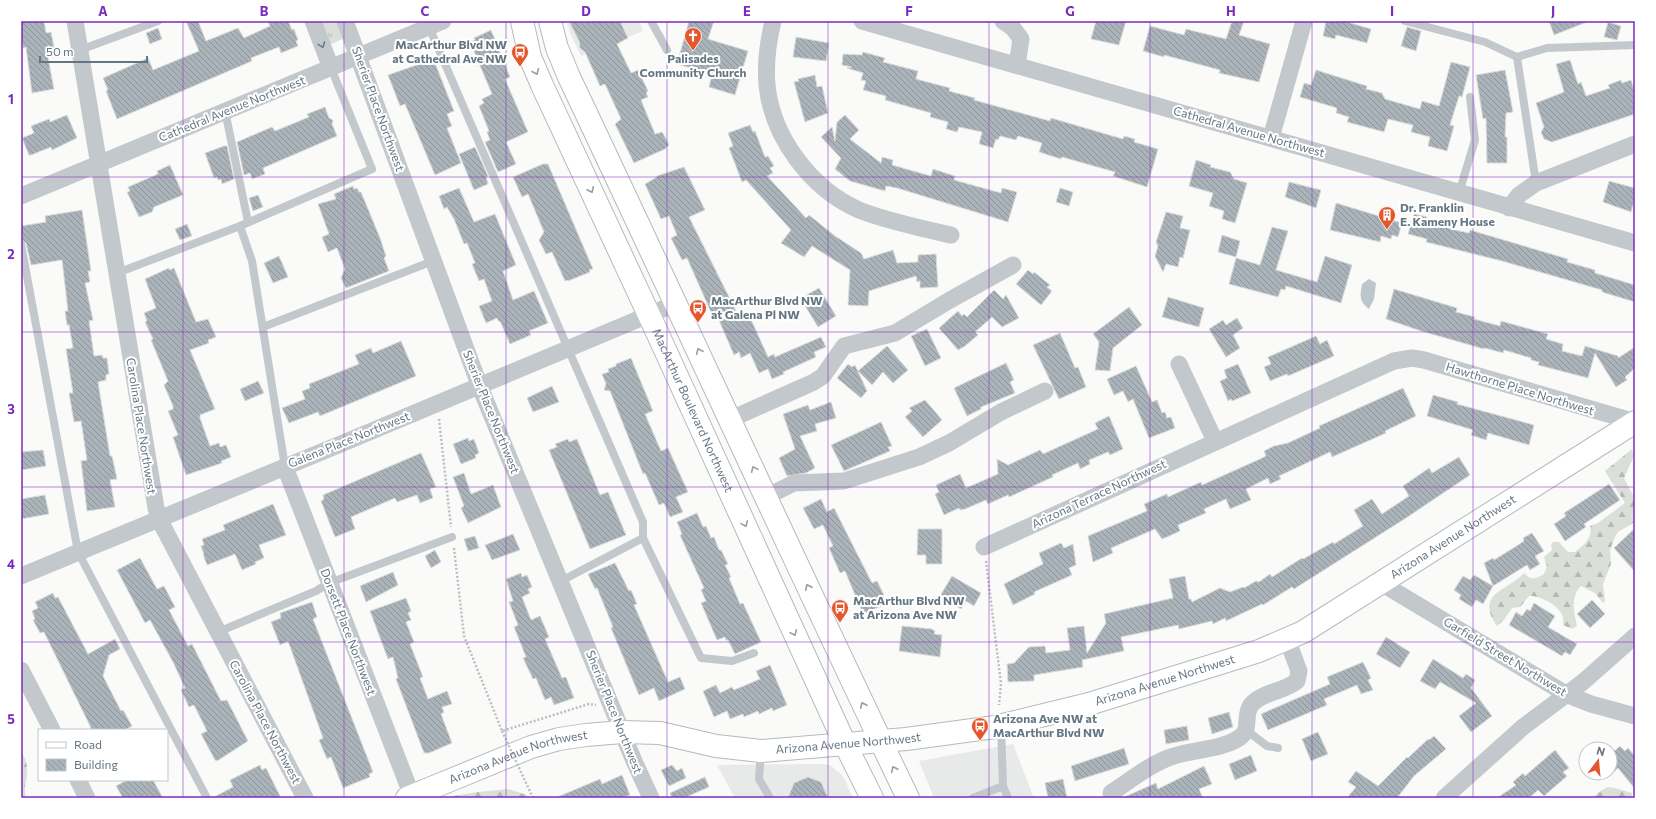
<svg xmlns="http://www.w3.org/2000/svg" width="1656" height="819" font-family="Commissioner,sans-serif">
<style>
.built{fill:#e8e9e9}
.grass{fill:url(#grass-tufts)}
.forest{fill:url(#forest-firs)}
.water{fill:#bbc7cb}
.building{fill:url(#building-back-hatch);stroke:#dcdcda}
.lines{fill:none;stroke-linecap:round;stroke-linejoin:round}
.secondary-casing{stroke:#b3babf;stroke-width:24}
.primary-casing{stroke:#b5babe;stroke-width:24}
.path{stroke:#bbbfc2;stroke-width:2.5;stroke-dasharray:2 2;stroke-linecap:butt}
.service{stroke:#c3c8cc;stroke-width:8}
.minor{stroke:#c3c8cc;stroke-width:17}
.secondary{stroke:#fff;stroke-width:22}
.primary{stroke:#fff;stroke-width:22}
.path-bridge{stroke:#bbbfc2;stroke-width:2.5;stroke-dasharray:2 2;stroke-linecap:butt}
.oneway{stroke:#6a7a87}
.oneway2{stroke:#939fa8}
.grid{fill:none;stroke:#7b2cbf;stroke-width:1;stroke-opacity:0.55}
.labels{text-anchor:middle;stroke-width:4;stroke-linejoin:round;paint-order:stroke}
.poi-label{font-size:12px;font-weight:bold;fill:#657683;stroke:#fff;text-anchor:start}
.street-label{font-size:12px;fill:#657683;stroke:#fff}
.neatline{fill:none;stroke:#7b2cbf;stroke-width:1.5}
.grid-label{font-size:13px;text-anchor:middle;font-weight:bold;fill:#7b2cbf}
</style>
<defs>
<pattern id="grass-tufts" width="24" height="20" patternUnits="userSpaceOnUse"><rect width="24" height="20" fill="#dadfd7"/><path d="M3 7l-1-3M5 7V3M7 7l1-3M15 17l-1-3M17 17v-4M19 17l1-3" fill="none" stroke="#b4b9b4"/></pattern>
<pattern id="forest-firs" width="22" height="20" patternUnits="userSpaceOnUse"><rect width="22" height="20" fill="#dadfd7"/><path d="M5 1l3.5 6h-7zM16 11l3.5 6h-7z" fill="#b4b9b4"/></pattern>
<pattern id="building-back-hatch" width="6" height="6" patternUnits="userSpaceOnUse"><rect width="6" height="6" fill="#aab3b9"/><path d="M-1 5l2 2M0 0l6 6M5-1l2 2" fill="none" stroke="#8e969c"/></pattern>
</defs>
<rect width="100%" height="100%" fill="#fafaf8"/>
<path class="built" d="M567 21H639L643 31 581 56 570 33Z
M1013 744 1034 798H934L919 761Z
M819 764 830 765 843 776 853 798H735L717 765Z"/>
<path class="grass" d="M319 21H340L347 37 329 45Z"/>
<path class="forest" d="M1632 449 1634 456 1624 478 1635 499V522L1618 532 1615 537 1610 550 1611 564 1603 584 1605 601 1603 603 1595 593 1581 586C1570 597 1574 612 1577 626L1572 629 1563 625C1563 621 1564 617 1561 613 1556 604 1539 595 1529 596L1520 607 1512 608 1504 620 1497 626C1474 593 1508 591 1524 573 1532 581 1535 579 1544 574L1547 567 1544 557 1552 550 1551 545 1553 542H1559L1568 552H1575C1584 545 1593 538 1590 526L1598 523 1625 503 1605 471Z
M21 750C24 756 28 764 27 772 27 784 23 784 26 798H21Z
M1608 787 1615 788 1632 793V798H1592L1602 790Z
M508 789 527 795 529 798H442L477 792Z"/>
<path class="water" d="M1369 279 1376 283 1374 299 1369 309C1359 301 1360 296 1362 284Z"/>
<path class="building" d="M21 21H44L46 33 51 32 55 52 47 53 54 89 32 93 26 47 23 48 21 37Z
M186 21H198L206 41 238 28 244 38 270 26 268 21H288L292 30 294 29 298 40 296 41 298 46 281 53 279 47 251 58 252 61 117 119 106 91 108 90 103 78 148 58 153 70 199 51Z
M569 21H620L628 38 617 44 631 73 638 70 648 91 646 93 648 97 641 100 655 134 662 132 665 137 669 145 665 149 634 163 615 124 621 119 605 84 600 86 585 52 580 48 579 41Z
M689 21H714L708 39 748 51 735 95 709 87 712 74 677 64Z
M1096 21H1126L1119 45 1091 39Z
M1232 21H1244L1239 35 1270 44 1259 82 1219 73 1220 70 1164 55V57L1143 51 1150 26 1184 35 1186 29 1226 39Z
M1326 21H1344L1371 29 1367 43 1336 35 1335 39 1323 36Z
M1549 21H1587V22L1554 35Z
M1608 22 1621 26 1617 40 1604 37Z
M1407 27 1421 31 1416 51 1401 46Z
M158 28 162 39 150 44 146 33Z
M491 30 510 77 505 79 528 132 506 142 516 164 498 172 485 142 490 140 487 132 489 131 479 106 484 103 482 99 492 94 470 42 475 40 474 38Z
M796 37 829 43 826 61 793 57Z
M863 52 885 58 883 62 918 71 916 79 950 88 949 91 975 98 974 100 1050 121 1051 118 1123 139 1124 136 1135 139 1134 142 1158 149 1147 187 1113 176 1115 172 1062 157 1061 159 1039 152 1042 143 1018 136 1016 140 1000 136 998 140 996 139 993 148 979 144 982 132 959 127 957 132 946 129 948 122 930 117 931 113 885 100 886 96 863 90 866 81 861 80 863 73 847 68 852 67 842 65 843 54 862 55Z
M1570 60 1578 84 1581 82 1586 96 1610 88 1608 85 1621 80 1622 83 1631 80 1635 93V114L1552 142 1544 139 1541 132 1544 127 1536 103 1564 92 1556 64Z
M428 61 430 65 435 63 454 111 447 114 452 126 447 128 461 163 435 175 405 104 400 106 388 75Z
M1451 62 1470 67 1462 97 1459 96 1450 125 1454 126 1447 151 1428 146 1430 137 1411 132 1413 125 1388 119 1384 132 1347 122 1349 117 1336 113 1337 108 1300 97 1304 83 1311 85 1316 70 1367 86 1366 89 1382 93 1385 99 1420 109 1422 101 1439 106Z
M1505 70 1513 112 1506 113 1505 137H1507V163H1487L1486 118 1483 119 1476 75Z
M815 75 817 87 822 86 828 113 805 122 794 82 799 81 798 79Z
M325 107 329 118 333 120 332 124 337 136 263 168 265 174 252 179 250 173 244 175 237 142 272 127 275 131 309 117 307 114Z
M67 115 77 138 52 150 51 147 31 155H29L22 138 34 133 31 126 49 119 50 122Z
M845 115 859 130 850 139 881 163 882 157 893 160 892 165 931 176 933 169 955 176 954 180 1001 193 1002 188 1017 192 1008 222 897 188 886 186 885 191 850 181 835 169 841 158 821 137 832 127 835 141 837 122Z
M750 125 753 132 755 131 765 157 768 156 774 166 770 168 773 173 767 176 806 218 809 215 835 236 861 253 864 259 893 250 897 263 918 262V255L936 254 938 287 920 288V281L917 282 916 276 869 291 868 306 848 305 850 270 812 246 804 257 781 243 791 230 746 180 742 182 729 148 733 146 728 133Z
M224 146H227L234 179 222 184 221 179 218 180 217 177 214 178 205 153Z
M475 147 488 176 486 177 488 184 474 190 459 154Z
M1196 160 1211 165 1210 167 1230 172 1234 179 1247 183 1235 223 1222 219 1224 211 1209 206 1213 193 1189 186Z
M543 164H548L593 269 589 270 590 272 568 281V280L565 281 552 252 546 254 539 240 544 232 528 194 522 197 513 177Z
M170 165 183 195 154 207 152 212 139 217 127 192 130 191 128 187 158 174 157 171Z
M684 167 705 210 689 217 740 319 749 315 768 357 774 354 775 357 821 337 826 347 814 352 816 357 783 372 784 374 772 379 768 369 759 373 750 353 741 358 739 352 734 355 718 318 714 319 687 258 682 260 671 238 677 235 669 216 661 219 645 184 657 177V176Z
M1609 181 1635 188V198L1631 212 1603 202Z
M1289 182 1321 190 1316 208 1285 197Z
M353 186 354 189 357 188 359 192H361L380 238 386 256 384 258 389 271 346 288 341 278 345 269 337 248 328 252 322 237 329 234 318 204 336 199 334 194Z
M459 188 474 222 495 214 516 265 503 271 513 300 534 291 548 323 529 331 531 335 510 344 500 321 499 322 497 318 486 323 479 306 492 301 484 279 479 281 472 264 475 263 467 243 464 244 454 219 447 207 444 209 439 196Z
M1060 188 1073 192 1069 206 1056 202Z
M258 195 263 207 253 211 249 198Z
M1336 203 1402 223 1398 237 1392 235 1391 239 1381 236 1380 242 1330 230Z
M82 210 91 271H88L90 282 85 283 93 320 89 321 94 356 102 355 103 358H107L109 374 106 375V380L98 382 110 456H112L117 479 110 480 115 507 87 511 81 461 87 460 81 421 74 422 69 393H73L66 349 73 348 69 325H67L65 311H68L62 260 31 265 26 243 21 239V226L46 222 45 216Z
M1166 212 1183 216 1180 228 1190 230 1183 258 1180 257 1178 267 1166 264 1163 272 1155 256 1158 246 1156 242Z
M1414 214 1427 217 1426 221 1455 230 1469 233 1470 230 1568 259 1567 262 1595 270V273L1635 285V302L1602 292V290L1502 261 1426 242 1427 239 1408 234Z
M187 224 192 236 180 240 175 229Z
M1272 227 1288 231 1276 270 1317 282 1325 256 1352 265 1341 303 1286 286 1285 290 1281 289 1278 297 1229 284 1236 258 1260 265Z
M1222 235 1240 241 1236 257 1218 252Z
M279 256 288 277 273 283 264 263Z
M169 268V270L174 268 196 322 208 319 216 337 208 340 209 343 190 350 215 409 200 415V418L210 446 219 443 220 447 226 445 231 457 221 461 222 463 186 475 173 437 178 435 168 411 173 409V406L164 385 168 381 151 340 153 339 145 322 147 321 144 313 156 308 145 279Z
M1028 270 1033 274 1034 272 1050 285 1047 287 1052 291 1041 305 1016 284Z
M819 288 836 316 818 327 804 304 807 303 803 297Z
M1394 289 1457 308 1456 312 1475 317 1474 319 1500 326 1501 321 1548 334 1546 339 1563 344 1562 351 1582 356 1585 346 1618 356V358L1635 347V368L1625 377 1627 380 1616 387 1595 353 1588 378 1538 365 1539 362 1531 360V358L1504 350 1503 353 1485 348 1484 349 1421 331 1386 319Z
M994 290 1003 299 1006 295 1019 318 1002 327 992 317 975 332 978 335 965 346 958 350 939 328 958 311 962 316 964 314 967 317Z
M1168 297 1204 308 1199 327 1162 317Z
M1129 307 1142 325 1113 348 1110 371 1095 370 1099 342 1093 334Z
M1237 318 1243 328 1233 335 1240 348 1226 357 1209 329 1223 320 1226 325Z
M927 329 941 358 925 366 911 336Z
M1060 333 1075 368 1078 367 1086 387 1059 399 1033 345Z
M1316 336 1320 344 1327 340 1334 356 1288 376 1287 374 1270 381 1264 367 1271 364 1268 357Z
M401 341 416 376 320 416 318 412 289 423 282 408 305 399 302 391 310 388 309 384 359 364 355 355 371 348 373 353Z
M887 346 908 370 893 383 883 372 872 385 858 371Z
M631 358 653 411 645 414 661 451 668 448 688 492 676 497 683 512 670 517 664 503 659 505 645 473 643 474 610 391 604 390 606 384 602 374 609 372 608 369 616 366V364Z
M1006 363 1014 380 1010 382 1015 393 981 407V409L967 416 954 388Z
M848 364 852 367 855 365 867 391 861 398 837 378Z
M1238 364 1251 393 1232 401 1231 399 1228 401 1220 381 1227 378 1224 370Z
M1136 366 1152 402 1157 400 1162 413 1165 412 1167 418 1171 417 1175 428 1149 438 1133 399 1128 402 1123 391 1114 395 1107 379Z
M258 381 264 393 245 401 240 389Z
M552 386 559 402 533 412 527 398Z
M1403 388 1416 416 1385 431 1386 433 1332 457 1330 452 1279 476 1281 479 1270 484 1268 478 1246 489 1251 500 1230 509 1226 499 1204 509 1206 513 1178 525 1180 531 1167 537 1162 539 1155 529 1111 548 1113 553 1093 562 1088 536 1147 511 1144 504 1167 494 1168 497 1201 482 1202 485 1260 459 1266 456 1264 451 1274 446 1288 443 1320 428 1319 426Z
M1433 395 1458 402 1457 404 1534 425 1529 445 1488 433 1486 440 1471 435 1473 430 1427 416Z
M925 400 942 420 923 437 905 417 912 411 909 408Z
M831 402 836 418 815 424 817 431 800 436 815 468 806 473 787 476 779 458 795 449 783 414 808 405 810 410Z
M1109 416 1123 449 1110 455 1108 452 1089 460 1090 464 1080 469 1078 463 1052 475 1053 477 1009 497 1008 495 988 504 986 500 965 509 960 510 959 508 944 515 935 494 939 492 936 485 960 474 966 488 998 474 997 459 1008 465 1040 450 1043 454 1098 429 1095 423Z
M881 422 892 446 888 447 890 451 844 471 831 445Z
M468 438 469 441 474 439 479 453 475 455 476 458 461 464 453 444Z
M568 439 569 442 577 439 600 495 608 492 626 535 590 549 549 450 557 447 555 444Z
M43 450 46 466 21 470V452Z
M421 453 436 487 430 489 433 498 420 503 417 495 397 502 395 498 351 517 355 529 335 537 321 501 324 499 323 495Z
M1459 457 1470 475 1406 518 1294 589 1292 587 1263 605 1262 604 1226 621 1225 618 1213 624 1212 621 1179 629 1178 625 1121 637 1124 651 1082 660 1083 667 1034 675V681L1008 682 1007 664 1014 663 1029 647 1045 646 1046 653 1070 650 1067 628 1084 626 1087 653 1106 623 1104 614 1173 598 1169 579 1185 576 1189 599H1191L1192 602 1220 588 1230 592 1243 587 1244 588 1256 581 1259 582 1270 574 1272 577 1302 558 1303 559 1333 542 1334 544 1363 526 1354 510 1372 499 1382 514 1409 496 1403 486 1429 468 1432 473Z
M464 473 471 494 493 485 501 507 468 523 461 508 464 506 453 477Z
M1609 484 1620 500 1584 524 1586 527 1565 541 1554 524 1566 516 1564 513Z
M45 495 49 514 21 519V499Z
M821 499 827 512 834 508 872 583 877 581 884 595 877 598 881 606 863 614 845 571 840 573 829 548 833 546 823 525 814 529 803 508Z
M273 504 286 535 259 545 264 558 255 562 256 564 242 570 235 554 207 565 203 554H204L201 546 204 545 202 539 225 530 223 525Z
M697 513 703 527 706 526 711 538 714 537 719 550H721L728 564 725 565 731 577 729 578 740 604 743 603 761 642 735 654 728 640H726L725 637 717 640 701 603 706 601 701 590 704 588 680 535 682 534 677 522Z
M1635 528V572L1614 548Z
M918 529H942V564H926V555H917Z
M1532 533 1544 551 1535 556 1540 564 1530 570 1527 565 1493 586 1483 604 1476 600 1472 607 1459 599 1461 595 1454 590 1463 576 1470 580 1474 575 1493 586 1484 563 1493 558 1494 560 1515 547 1524 541 1523 538Z
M513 534 520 550 492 560 485 545Z
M475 536 479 548 468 551 464 539Z
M1061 543 1064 548 1073 544 1076 565 1069 568 1072 575 1034 592 1035 594 1013 605 1004 584 1043 564 1039 553Z
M435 550 441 562 431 568 425 556Z
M140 558 157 589 164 586 175 607 169 610 188 646 192 644 221 701 227 700 248 741 217 761 215 760 201 734 207 731 194 705 189 707 181 690 185 688 173 662 150 620 145 623 117 570Z
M615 563 629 591 631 590 637 604 634 605 668 682 680 677 685 689 659 701 654 688 639 695 611 628 613 627 597 588 595 589 588 574Z
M393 572 398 585 366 602 360 586Z
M521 573 522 577 527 575 532 587 528 589 530 593 522 597 531 620 540 616 549 637 545 639 562 678 566 677 574 698 554 705 551 697 545 700 536 678 533 679 523 658 526 657 514 627 518 625 509 602 513 601 506 579Z
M952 576 981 593 974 606 966 601 961 609 940 596Z
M53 593 55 598 58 597 88 654 115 639 120 649 109 655 103 676 121 711 123 710 132 726 125 730H92L44 632 40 633 33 620 35 619 32 611 38 608 35 602Z
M406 598 411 611 408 613 411 620 406 622 414 642 410 644 423 677 420 678 428 699 447 691 452 704 442 707 444 712 441 714 452 743 429 753H424L396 679 398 678 393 657 388 659 370 611Z
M1592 600 1605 614 1590 628 1577 614Z
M312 602 317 617 313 619 373 772 369 774 370 777 343 788 331 757 327 759 319 740 323 738 288 641 280 645 271 622 281 618 280 613Z
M1534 603 1555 616 1548 627 1577 644 1570 655 1565 652 1562 656 1509 625 1516 612 1522 616 1527 609 1530 611Z
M902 626 932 629 935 631 934 634 942 635 940 657 899 651Z
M1386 637 1410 652 1400 668 1376 654Z
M1433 659 1463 678 1466 674 1475 680 1471 688 1492 716 1471 732 1459 716 1476 703 1440 682 1435 689 1420 681Z
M1363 662 1371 678 1368 680 1373 690 1361 694 1357 685 1324 699 1327 705 1268 730 1261 714 1330 684 1327 677Z
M770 665 787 705 773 711 772 708 759 714 758 711 744 717 743 714 730 719 727 711 714 717 703 691 716 685 720 693 732 687 734 690 760 679 756 671Z
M1229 712 1233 727 1212 734 1208 718Z
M1187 726 1189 740 1166 744 1164 730Z
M1318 732 1328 754 1311 761 1302 739Z
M1434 736 1446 749 1414 776 1397 798H1347L1356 787 1348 782 1356 771 1378 786 1407 757 1408 758 1428 739 1429 740Z
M1620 746 1625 751 1628 748 1635 756V789L1618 768 1610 775V755Z
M1124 748 1129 764 1075 781 1071 766Z
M1555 750 1569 768 1563 772 1567 776 1544 796 1538 790 1529 798H1497L1516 785 1513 782 1523 773 1525 776Z
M1251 755 1257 771 1235 780 1229 764Z
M260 765 262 770 266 768 281 798H212L233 787 230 780Z
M672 765 677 771 682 768 686 778 669 786 661 770Z
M1204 766 1212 784 1199 789 1203 798H1122L1156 783 1158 789Z
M622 775 630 795 621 798H555L600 779 602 784Z
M705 777 709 787 684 798H672L670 793Z
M808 777 821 782 828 798H788L794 783Z
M1063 779 1067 798H1048L1045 783Z
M127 780H153L163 798H123L116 786Z"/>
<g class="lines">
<g class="secondary-casing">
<g id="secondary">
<path id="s1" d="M522 21 530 57 542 85 656 330 845 744 872 798"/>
<path d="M550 21 557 48 569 77C683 317 793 559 908 798"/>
</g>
</g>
<g class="primary-casing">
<g id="primary">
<path id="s2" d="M407 798 531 747 559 739 586 735 622 732 660 733 716 746 761 751 906 739 995 727 1089 704 1259 651 1303 632 1635 422"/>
</g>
</g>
<path class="path" d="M439 419 451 527
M454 548 464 636 502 731 589 704 596 705
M986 561 1001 684 999 705"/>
<path class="service" d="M651 21 667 50
M1405 21 1485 42 1517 57 1536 183
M429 27 643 522V538
M80 50 158 21
M1517 57 1547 48 1635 45
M225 111 248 222
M1459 193 1475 140 1470 97
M240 226 372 169 331 68
M21 244 78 552 207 798
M117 273 240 226 252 261 285 467
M263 327 433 261
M561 581 643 538 701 658 732 661 754 653
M218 632 316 591 329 583 452 537
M1001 726 1003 786 1008 798
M1246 730 1267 746 1278 748
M761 751 759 779 770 798
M973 798 1003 786"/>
<path class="minor" d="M75 21 156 508 159 519 305 798
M313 21 331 68
M345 21 480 387 634 761 651 798
M773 21C768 42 765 63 767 85 772 137 811 189 859 210 883 220 924 229 951 235
M862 21 1635 243
M1003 21 1013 28 1021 39 1017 65
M1271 138 1304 21
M21 196 443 21
M1509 208 1519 195 1536 183 1635 144
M1179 364 1215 441
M731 419 814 382 823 376 844 346 895 333 950 300 1013 265
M285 467 412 796
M766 497 794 483 844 481 919 457 949 443 1001 412 1045 391
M984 547 1394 361 1412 358 1424 360 1635 422
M21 576 348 441 677 303
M1381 583 1566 694 1591 704 1635 716
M21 670 52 730
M78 780 87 798
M1111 793C1131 780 1151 763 1174 756 1195 749 1220 750 1239 738 1252 730 1243 716 1251 705 1261 692 1284 692 1297 681L1299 671 1287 639
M1444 798 1523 727 1583 682 1635 636"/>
<use href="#secondary" class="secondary"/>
<use href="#primary" class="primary"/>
<path class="path-bridge" d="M502 731 533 798"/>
</g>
<defs><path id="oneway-chevron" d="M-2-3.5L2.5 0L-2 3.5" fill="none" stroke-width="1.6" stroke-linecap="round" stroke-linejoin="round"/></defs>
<use class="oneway" href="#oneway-chevron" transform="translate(322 45) rotate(70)"/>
<g class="oneway2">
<use href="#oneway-chevron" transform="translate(536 72) rotate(67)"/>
<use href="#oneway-chevron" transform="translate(591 190) rotate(65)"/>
<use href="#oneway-chevron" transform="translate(699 351) rotate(-115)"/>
<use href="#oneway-chevron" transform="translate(754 469) rotate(-114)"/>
<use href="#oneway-chevron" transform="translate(745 524) rotate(66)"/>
<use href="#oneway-chevron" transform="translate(808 587) rotate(-115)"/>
<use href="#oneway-chevron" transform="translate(794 633) rotate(66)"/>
<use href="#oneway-chevron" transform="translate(863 705) rotate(-115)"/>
<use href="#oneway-chevron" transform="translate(894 769) rotate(-116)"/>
</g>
<path class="grid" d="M183 21V798M344 21V798M506 21V798M667 21V798M828 21V798M989 21V798M1150 21V798M1312 21V798M1473 21V798M21 177H1635M21 332H1635M21 487H1635M21 642H1635"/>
<defs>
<g id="church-pin" transform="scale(0.9)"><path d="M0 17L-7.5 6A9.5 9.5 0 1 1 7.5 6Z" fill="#e4572e" stroke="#fff"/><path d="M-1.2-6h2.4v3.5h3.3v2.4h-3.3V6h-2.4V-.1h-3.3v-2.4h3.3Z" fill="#fff"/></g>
<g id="bus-pin" transform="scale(0.9)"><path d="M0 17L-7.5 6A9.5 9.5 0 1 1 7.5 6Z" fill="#e4572e" stroke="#fff"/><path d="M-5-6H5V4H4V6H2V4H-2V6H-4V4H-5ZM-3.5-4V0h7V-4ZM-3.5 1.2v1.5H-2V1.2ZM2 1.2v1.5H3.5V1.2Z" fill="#fff"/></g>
<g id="building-pin" transform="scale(0.9)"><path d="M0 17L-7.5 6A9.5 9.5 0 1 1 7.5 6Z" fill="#e4572e" stroke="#fff"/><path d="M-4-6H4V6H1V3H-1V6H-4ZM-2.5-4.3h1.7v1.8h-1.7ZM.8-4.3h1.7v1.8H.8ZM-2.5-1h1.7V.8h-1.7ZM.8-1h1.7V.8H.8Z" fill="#fff"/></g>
</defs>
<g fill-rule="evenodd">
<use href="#church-pin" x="693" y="36"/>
<use href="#bus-pin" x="520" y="52"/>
<use href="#building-pin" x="1387" y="215"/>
<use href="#bus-pin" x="698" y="308"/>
<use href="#bus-pin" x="840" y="608"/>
<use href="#bus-pin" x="980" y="726"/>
</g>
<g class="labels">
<g class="poi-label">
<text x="507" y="49" text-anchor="end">MacArthur Blvd NW<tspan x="507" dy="14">at Cathedral Ave NW</tspan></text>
<text x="693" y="63" text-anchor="middle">Palisades<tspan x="693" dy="14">Community Church</tspan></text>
<text x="1400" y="212">Dr. Franklin<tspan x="1400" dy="14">E. Kameny House</tspan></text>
<text x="711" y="305">MacArthur Blvd NW<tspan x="711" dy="14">at Galena Pl NW</tspan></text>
<text x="853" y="605">MacArthur Blvd NW<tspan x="853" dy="14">at Arizona Ave NW</tspan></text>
<text x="993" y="723">Arizona Ave NW at<tspan x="993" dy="14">MacArthur Blvd NW</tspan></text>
</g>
<g class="street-label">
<text transform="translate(232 109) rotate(-22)" y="4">Cathedral Avenue Northwest</text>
<text transform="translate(378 109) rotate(70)" y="4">Sherier Place Northwest</text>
<text transform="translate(1249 132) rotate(16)" y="4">Cathedral Avenue Northwest</text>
<text transform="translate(1520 389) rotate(17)" y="4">Hawthorne Place Northwest</text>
<text dy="4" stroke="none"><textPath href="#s1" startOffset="426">MacArthur Boulevard Northwest</textPath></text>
<text transform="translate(491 412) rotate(68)" y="4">Sherier Place Northwest</text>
<text transform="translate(141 426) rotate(81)" y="4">Carolina Place Northwest</text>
<text transform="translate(349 440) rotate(-22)" y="4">Galena Place Northwest</text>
<text transform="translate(1099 494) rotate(-25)" y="4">Arizona Terrace Northwest</text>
<text dy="4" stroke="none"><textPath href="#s2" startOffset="1103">Arizona Avenue Northwest</textPath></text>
<text transform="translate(348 632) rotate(69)" y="4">Dorsett Place Northwest</text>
<text transform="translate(1505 657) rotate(31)" y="4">Garfield Street Northwest</text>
<text dy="4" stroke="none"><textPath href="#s2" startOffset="779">Arizona Avenue Northwest</textPath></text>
<text transform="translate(614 712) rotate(68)" y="4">Sherier Place Northwest</text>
<text transform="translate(265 722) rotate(62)" y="4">Carolina Place Northwest</text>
<text dy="4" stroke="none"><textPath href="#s2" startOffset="455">Arizona Avenue Northwest</textPath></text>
<text dy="4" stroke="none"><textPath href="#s2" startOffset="119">Arizona Avenue Northwest</textPath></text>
</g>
</g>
<rect width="1656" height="819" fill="none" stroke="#ffffff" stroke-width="44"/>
<rect x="38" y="729" width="130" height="52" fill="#ffffff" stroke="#c1c8cd"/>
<rect x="46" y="742" width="20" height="6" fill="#ffffff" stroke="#c1c8cd"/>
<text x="74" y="749" font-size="12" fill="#657683">Road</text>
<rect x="46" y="759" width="20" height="12" fill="url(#building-back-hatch)" stroke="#c1c8cd"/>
<text x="74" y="769" font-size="12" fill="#657683">Building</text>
<g transform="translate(1598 761) rotate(16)"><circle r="19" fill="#ffffff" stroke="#c1c8cd"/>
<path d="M0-3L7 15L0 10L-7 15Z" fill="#e4572e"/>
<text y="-6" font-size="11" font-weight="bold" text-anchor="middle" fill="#657683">N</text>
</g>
<path d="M40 56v6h107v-6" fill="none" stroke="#657683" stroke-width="2"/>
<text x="46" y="56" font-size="12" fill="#657683" stroke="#ffffff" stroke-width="3" paint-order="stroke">50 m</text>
<rect x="22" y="22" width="1612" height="775" class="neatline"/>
<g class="grid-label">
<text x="103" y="16">A</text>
<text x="264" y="16">B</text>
<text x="425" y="16">C</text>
<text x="586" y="16">D</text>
<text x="747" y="16">E</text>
<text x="909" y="16">F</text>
<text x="1070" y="16">G</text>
<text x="1231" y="16">H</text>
<text x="1392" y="16">I</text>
<text x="1553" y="16">J</text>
<text x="11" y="104">1</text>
<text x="11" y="259">2</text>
<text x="11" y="414">3</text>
<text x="11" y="569">4</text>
<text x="11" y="724">5</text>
</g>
</svg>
